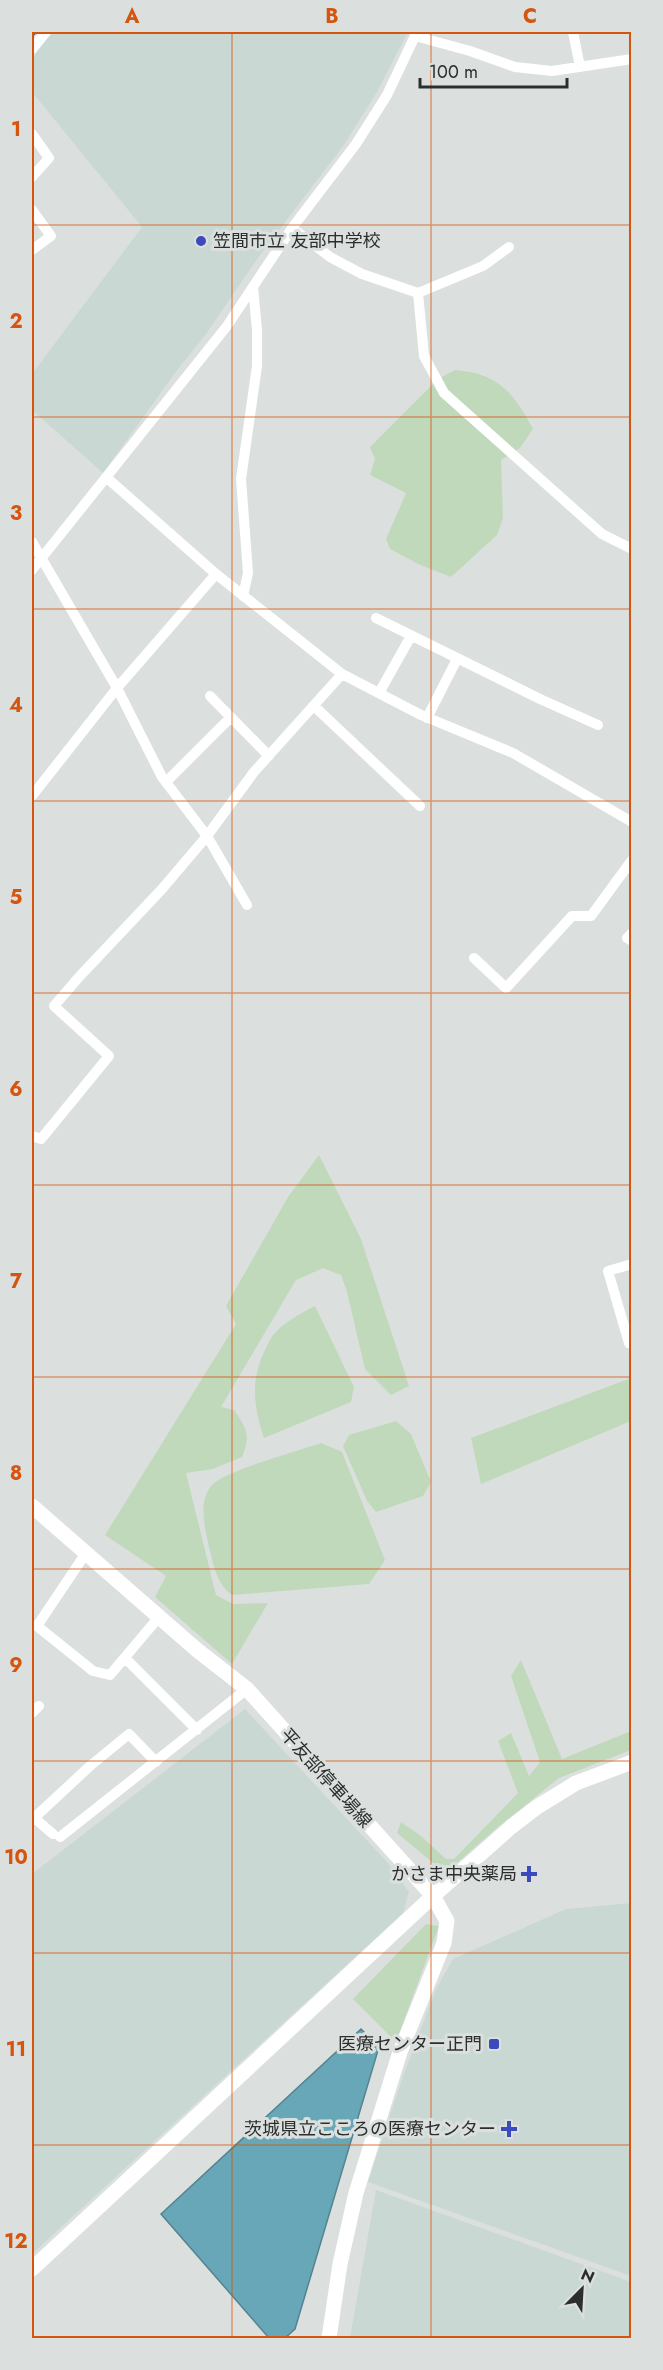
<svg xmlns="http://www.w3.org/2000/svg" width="663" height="2370" font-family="Jost,'Noto Sans JP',sans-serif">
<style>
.built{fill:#cad8d4}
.green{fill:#c0d9bb}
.water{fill:#67a7b7;stroke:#55838e;stroke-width:1.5}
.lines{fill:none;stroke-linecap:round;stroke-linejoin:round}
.street{stroke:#fff;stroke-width:10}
.secondary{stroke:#fff;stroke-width:15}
.rail-casing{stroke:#454746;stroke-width:5}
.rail{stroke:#dbe0df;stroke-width:3;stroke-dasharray:9;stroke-linecap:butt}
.grid{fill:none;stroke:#d5550f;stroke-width:1.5;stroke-opacity:0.55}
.poi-dot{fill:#3b4bbe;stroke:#dbe0df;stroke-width:2}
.labels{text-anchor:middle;stroke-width:6;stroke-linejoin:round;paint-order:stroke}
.poi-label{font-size:18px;fill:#2c2e2d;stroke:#dbe0df;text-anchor:end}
.street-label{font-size:18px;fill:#2c2e2d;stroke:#dbe0df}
.neatline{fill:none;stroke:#d5550f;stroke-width:2}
.grid-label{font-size:20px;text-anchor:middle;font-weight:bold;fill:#d5550f}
</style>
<rect width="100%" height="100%" fill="#dbe0df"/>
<path class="built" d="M52 32H404L407 34 377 92 344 145 260 255 204 337 178 369 103 473 32 410V374L142 227 32 92V59Z
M245 1709 388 1863 409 1892 403 1913 32 2254V1874Z
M631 1903V2276L368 2182 403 2076 436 1989 453 1959 566 1909Z
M376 2190 631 2282V2338H350Z"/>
<path class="green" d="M455 370C498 373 514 393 533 429L520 448 501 460 503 518 497 535 451 577 418 564 390 549 386 539 406 493 370 475 375 459 370 447 438 379Z
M319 1155 361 1239 409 1386 391 1395 365 1369 347 1292 341 1275 323 1268 296 1280 221 1407 234 1410C247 1429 251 1435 242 1457L213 1469 186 1473 216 1595 233 1604 268 1603 232 1664 155 1597 166 1576 105 1535 236 1324 226 1306 288 1197Z
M315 1306 354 1387 351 1402 264 1438C254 1408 250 1382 264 1352 267 1347 269 1340 273 1335 284 1322 300 1314 315 1306Z
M631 1378V1421L481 1484 471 1438Z
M396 1421 411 1434 431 1482 423 1496 376 1512 367 1501 343 1446 349 1435Z
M321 1443 342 1452 385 1560 369 1584 232 1595C216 1583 214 1566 209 1547 205 1528 197 1500 213 1484 228 1470 298 1451 321 1443Z
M521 1660 562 1759 631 1731V1750L559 1778 498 1827 451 1868 444 1872 397 1833 401 1822 421 1836 446 1859H454L518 1793 498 1741 511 1733 529 1776 540 1762 511 1676Z
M426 1924 439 1926 396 2042 353 1999Z"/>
<path class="water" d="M361 2029 379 2047 295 2329 285 2338H269L161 2214Z"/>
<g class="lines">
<path class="street" d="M573 32 580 67
M415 36 470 51 515 67 552 71 632 59
M32 49 46 32
M32 134 49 158 32 177
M32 210 51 236 32 250
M292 228 330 257 362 274 418 293 424 356 444 393 602 534 632 549
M418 293 483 266 509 247
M106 477 216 574 342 674 421 715 513 753 632 822
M32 542 117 688 162 777 207 836 247 905
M32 570 227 326 292 228 356 144 387 95 415 36V32
M243 596 248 573 241 479 257 366V330L253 287
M376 618 540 699 598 725
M379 693 411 636
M210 696 269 756
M314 706 420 806
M427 718 457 659
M166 782 231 717
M32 796 117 688 216 574
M632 933 627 938 632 941
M474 958 506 988 572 916H591L632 860
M32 1136 41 1139 109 1056 54 1006 79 977 162 889 207 836 254 772 342 674
M632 1264 608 1271 629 1343 632 1342
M86 1553 37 1626 93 1671 110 1675 159 1617
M125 1658 197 1730
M32 1713 39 1706
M32 1816 53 1834
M34 1818 90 1766 129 1734 156 1762
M60 1837 247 1689"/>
<path class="secondary" d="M32 1506 197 1650 247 1689 433 1896 447 1921 444 1943 400 2052 356 2193 340 2264 329 2338
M32 2269 433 1896 511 1827 537 1807 576 1783 632 1762"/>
<g class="rail-casing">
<path id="rail" d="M32 34 34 32"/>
</g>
<use href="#rail" class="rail"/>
</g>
<path class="grid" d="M232 32V2338M431 32V2338M32 225H632M32 417H632M32 609H632M32 801H632M32 993H632M32 1185H632M32 1377H632M32 1569H632M32 1761H632M32 1953H632M32 2145H632"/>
<g class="poi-dot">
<circle cx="201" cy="241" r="6"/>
<path d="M526 1865h6v6h6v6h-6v6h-6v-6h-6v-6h6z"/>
<rect x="488" y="2038" width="12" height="12" rx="3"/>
<path d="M506 2120h6v6h6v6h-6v6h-6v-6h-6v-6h6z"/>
</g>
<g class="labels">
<g class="poi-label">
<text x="213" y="247" text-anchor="start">笠間市立 友部中学校</text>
<text x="517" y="1880">かさま中央薬局</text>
<text x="482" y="2050">医療センター正門</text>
<text x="496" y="2135">茨城県立こころの医療センター</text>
</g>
<g class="street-label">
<text transform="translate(326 1778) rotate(48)" y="6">平友部停車場線</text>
</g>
</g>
<rect width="663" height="2370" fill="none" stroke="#dbe0df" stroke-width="66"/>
<g transform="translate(582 2289) rotate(24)" stroke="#dbe0df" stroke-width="4.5" paint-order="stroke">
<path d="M0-4.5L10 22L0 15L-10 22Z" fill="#2c2e2d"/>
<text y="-9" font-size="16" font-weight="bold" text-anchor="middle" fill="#2c2e2d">N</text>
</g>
<path d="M420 78v9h147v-9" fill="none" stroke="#2c2e2d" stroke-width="3"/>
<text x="429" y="78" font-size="18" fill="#2c2e2d" stroke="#dbe0df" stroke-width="4.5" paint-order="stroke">100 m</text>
<rect x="33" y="33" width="597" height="2304" class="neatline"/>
<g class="grid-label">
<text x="132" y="23">A</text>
<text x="332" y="23">B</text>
<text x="530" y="23">C</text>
<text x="16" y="136">1</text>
<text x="16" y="328">2</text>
<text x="16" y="520">3</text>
<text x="16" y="712">4</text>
<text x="16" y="904">5</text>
<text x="16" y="1096">6</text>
<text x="16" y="1288">7</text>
<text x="16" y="1480">8</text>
<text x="16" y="1672">9</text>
<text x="16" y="1864">10</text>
<text x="16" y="2056">11</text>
<text x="16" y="2248">12</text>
</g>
</svg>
